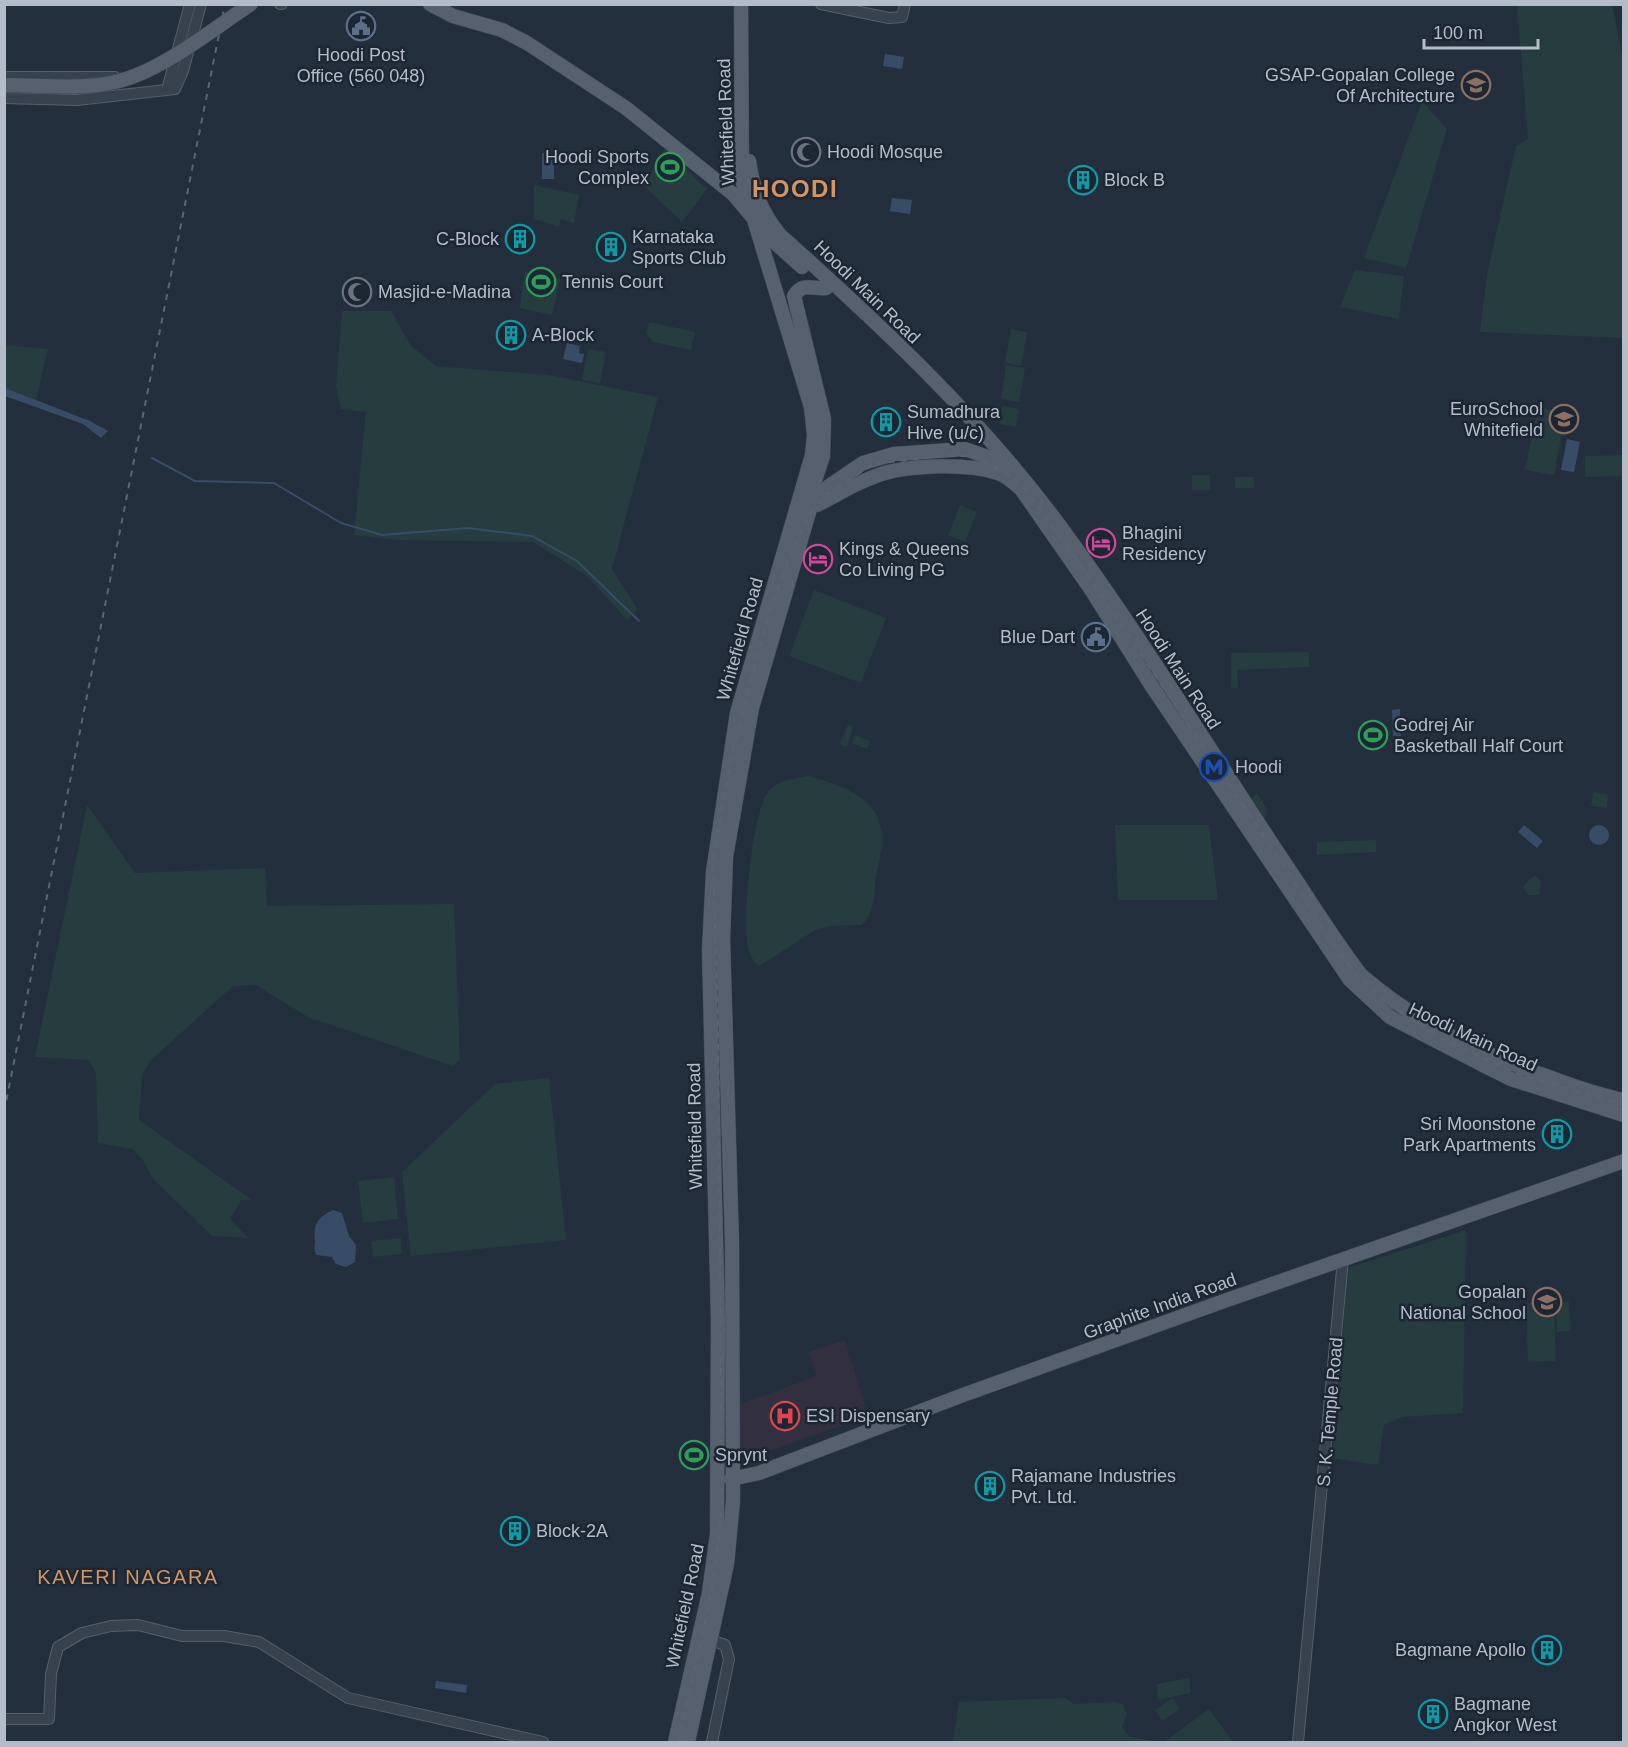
<svg xmlns="http://www.w3.org/2000/svg" width="1628" height="1747" font-family="Helvetica,sans-serif">
<style>
.medical{fill:#32303f}
.green{fill:#263c3f}
.water{fill:#394c67}
.lines{fill:none;stroke-linecap:round;stroke-linejoin:round}
.stream{stroke:#394c67;stroke-width:2}
.minor-casing{stroke:#565f6c;stroke-width:12}
.major-casing{stroke:#414a57;stroke-width:15}
.minor{stroke:#38414e;stroke-width:10}
.major{stroke:#56606e;stroke-width:14}
.rail{stroke:#5a6575;stroke-width:2;stroke-dasharray:6 6;stroke-linecap:butt}
.major-bridge-casing{stroke:#414a57;stroke-width:15;stroke-linecap:butt}
.major-bridge{stroke:#56606e;stroke-width:14}
.labels{text-anchor:middle;stroke-width:5;stroke-linejoin:round;paint-order:stroke}
.poi-label{font-size:18px;fill:#b4bcc9;stroke:#1d2633;text-anchor:start}
.street-label{font-size:18px;fill:#b4bcc9;stroke:#1d2633}
.neighbourhood-label{font-size:20px;letter-spacing:1.5px;fill:#d59563;stroke:#1d2633}
.district-label{font-size:24px;font-weight:bold;letter-spacing:1.5px;fill:#d59563;stroke:#1d2633}
</style>
<rect width="100%" height="100%" fill="#242f3e"/>
<path class="medical" d="M845 1340 868 1416 741 1461 740 1404 817 1376 809 1352Z"/>
<path class="green" d="M1517 5H1612L1624 66 1623 338 1480 332 1487 274 1516 146 1528 139Z
M1422 101 1447 129 1406 268 1364 258Z
M665 148 707 189 682 222 644 186Z
M534 185 579 195 574 223 561 219 559 227 534 219Z
M1355 270 1404 276 1399 319 1340 307Z
M525 271 560 279 552 315 520 308Z
M342 311H391L411 346 436 366 549 375 658 397 612 569 638 610 627 620 587 576 533 542 398 540 354 535 366 412 341 409 336 387Z
M649 322 695 332 691 350 653 342 646 334Z
M1011 329 1027 332 1021 366 1005 363Z
M4 345 48 349 36 400 5 388Z
M588 349 606 352 600 383 582 380Z
M1006 365 1025 368 1019 402 1001 399Z
M1002 406 1019 409 1016 427 999 424Z
M1538 407 1566 413 1554 475 1525 470Z
M1623 455V476L1585 477V456Z
M1192 475H1210V490H1192Z
M1235 477H1254V488H1235Z
M960 505 977 512 965 542 948 535Z
M814 590 886 618 861 683 789 656Z
M1309 652V667L1237 670 1238 688H1231V653Z
M848 724 853 726 847 747 840 744Z
M1381 728V742H1366V729Z
M855 735 870 741 867 749 852 743Z
M809 776C846 787 885 799 882 845 881 856 877 867 876 877 874 895 875 912 862 925L829 926 815 930 758 967C755 962 750 956 749 951 741 925 752 813 768 792 778 779 794 779 809 776Z
M1593 792 1608 794 1607 808 1591 806Z
M1257 793 1266 808 1265 819 1251 798Z
M87 805 135 873 265 868 267 906 454 904 460 1059 453 1066 308 1017 256 985 233 986 149 1062 142 1076 139 1120 252 1200H241L230 1219 248 1238 212 1236 153 1179 143 1160 132 1149 98 1143 96 1073 89 1060 35 1057Z
M1115 825H1209L1218 900H1118Z
M1376 840V852L1317 855V842Z
M1535 875 1541 882 1539 895H1528L1523 886Z
M549 1078 566 1240 411 1256 402 1172 495 1084Z
M394 1177 398 1219 363 1223 358 1181Z
M1466 1230 1463 1413 1402 1417 1384 1425 1378 1465 1332 1458 1348 1268Z
M401 1238 402 1254 373 1257 371 1241Z
M1554 1302 1556 1361 1528 1362 1526 1303Z
M1569 1302 1570 1331 1557 1332 1556 1303Z
M1189 1678 1191 1693 1158 1700 1157 1684Z
M1065 1698 1074 1704 1116 1702 1123 1704 1127 1714 1122 1727 1130 1737 1161 1742H953L959 1702Z
M1173 1698 1180 1709 1162 1721 1155 1710Z
M1209 1709 1232 1741 1164 1742Z"/>
<path class="water" d="M885 54 904 57 902 69 883 66Z
M542 153H554V179H542Z
M892 198 912 200 910 214 890 211Z
M567 343 580 346 579 353 584 354 582 363 563 359Z
M5 388 90 421 108 431 101 438 83 424 5 396Z
M1567 439 1580 442 1574 472 1561 470Z
M1400 709 1401 736H1393L1392 710Z
M1524 825 1543 841 1537 848 1518 832Z
M1589 835a10 10 0 1 1 20 0a10 10 0 1 1-20 0Z
M333 1210 342 1213 349 1236 356 1245 355 1262 346 1267 336 1264 332 1257 317 1255C313 1250 315 1247 315 1241 313 1224 317 1218 333 1210Z
M436 1681 467 1685 466 1693 435 1688Z"/>
<g class="lines">
<path class="stream" d="M152 458 195 481 274 483 341 523 382 535 468 528 532 536 577 561 639 621"/>
<g class="minor-casing">
<path id="minor" d="M280 4H282
M821 4 889 18 902 17 905 4
M4 77H115
M167 90 190 4
M4 98 77 100 175 89 183 71 201 4
M711 1640 725 1645 729 1659 712 1742
M4 1719H49L51 1674 58 1647 82 1633 111 1626 138 1625 182 1636H224L259 1642 348 1698 543 1742
M1298 1742 1343 1259"/>
</g>
<g class="major-casing">
<path id="major" d="M430 4 453 16 502 30 527 43 626 108 733 194 772 240 802 267
M749 161C754 192 760 210 780 235 876 321 973 411 1051 514 1135 626 1208 748 1286 865 1311 902 1334 940 1361 975 1418 1024 1478 1053 1549 1077 1573 1086 1598 1095 1624 1100
M817 505C835 496 852 485 871 478 902 464 966 463 998 473 1007 476 1014 483 1021 489L1092 591 1151 685 1350 980 1390 1017 1485 1066 1511 1079 1624 1115
M803 506 809 499 823 456 824 419 794 296C803 281 813 290 826 288
M731 1479 759 1473 963 1395 1227 1300 1624 1161
M675 1742 709 1593 717 1534 718 1320 709 950 713 872 737 713 812 455 814 435 811 407 742 180 741 4
M688 1742 727 1564 733 1501 732 1243 723 940 726 857 752 708 810 509 829 486 863 463 894 454 965 449 1007 464"/>
</g>
<use href="#minor" class="minor"/>
<use href="#major" class="major"/>
<path class="rail" d="M4 1112 225 4
M679 1742C696 1657 718 1585 722 1497L718 1028 713 858 731 758 770 608 800 533 813 509 827 494 874 464 942 456H974L1013 477 1028 492 1077 560 1288 872 1328 938 1358 976 1393 1008 1443 1039 1518 1074 1624 1105"/>
<g class="major-bridge-casing">
<path id="major-bridge" d="M4 85C40 85 80 90 115 82 159 73 213 29 251 4"/>
</g>
<use href="#major-bridge" class="major-bridge"/>
</g>
<defs>
<g id="civic-ring" transform="scale(1.5)"><circle r="9.5" fill="#1d2633" stroke="#5c6f8a" stroke-width="1.5"/><path d="M-.6-6.5H3V-4.5H.6V-3L4-1V1h2V6H-6V1h2V-1L-.6-3ZM-1.2 2.5V6h2.4V2.5Z" fill="#5c6f8a"/></g>
<g id="university-ring" transform="scale(1.5)"><circle r="9.5" fill="#1d2633" stroke="#8d6e63" stroke-width="1.5"/><path d="M0-5L7-2L0 1L-7-2ZM-4 1L0 2.5L4 1V4Q0 6-4 4Z" fill="#8d6e63"/></g>
<g id="mosque-ring" transform="scale(1.5)"><circle r="9.5" fill="#1d2633" stroke="#6b7280" stroke-width="1.5"/><path d="M3.5-4.9A6 6 0 1 0 3.5 4.9A5 5 0 1 1 3.5-4.9Z" fill="#6b7280"/></g>
<g id="stadium-ring" transform="scale(1.5)"><circle r="9.5" fill="#1d2633" stroke="#2e9e5b" stroke-width="1.5"/><path d="M0-5a6.5 5 0 1 0 0 10a6.5 5 0 1 0 0-10ZM-3.5-1.8h7v3.6h-7Z" fill="#2e9e5b"/></g>
<g id="building-ring" transform="scale(1.5)"><circle r="9.5" fill="#1d2633" stroke="#0f9aa8" stroke-width="1.5"/><path d="M-4-6H4V6H1V3H-1V6H-4ZM-2.5-4.3h1.7v1.8h-1.7ZM.8-4.3h1.7v1.8H.8ZM-2.5-1h1.7V.8h-1.7ZM.8-1h1.7V.8H.8Z" fill="#0f9aa8"/></g>
<g id="school-ring" transform="scale(1.5)"><circle r="9.5" fill="#1d2633" stroke="#8d6e63" stroke-width="1.5"/><path d="M0-5L7-2L0 1L-7-2ZM-4 1L0 2.5L4 1V4Q0 6-4 4Z" fill="#8d6e63"/></g>
<g id="hotel-ring" transform="scale(1.5)"><circle r="9.5" fill="#1d2633" stroke="#d1479c" stroke-width="1.5"/><path d="M-6-4.5h1.5V1H6V5H4.5V3h-9V5H-6ZM-4 0a1.8 1.8 0 1 1 3.6 0ZM.5 0V-2.5h3Q6-2.5 6 0Z" fill="#d1479c"/></g>
<g id="metro-ring" transform="scale(1.5)"><circle r="9.5" fill="#1d2633" stroke="#1a4fb4" stroke-width="1.5"/><path d="M-5.5 5V-5H-3L0 0L3-5H5.5V5H3V-.5L0 4L-3-.5V5Z" fill="#1a4fb4"/></g>
<g id="hospital-ring" transform="scale(1.5)"><circle r="9.5" fill="#1d2633" stroke="#e0444e" stroke-width="1.5"/><path d="M-5-5h3v3.5h4V-5h3V5h-3V1.5h-4V5h-3Z" fill="#e0444e"/></g>
</defs>
<g fill-rule="evenodd">
<use href="#civic-ring" x="361" y="26"/>
<use href="#university-ring" x="1476" y="85"/>
<use href="#mosque-ring" x="806" y="152"/>
<use href="#stadium-ring" x="670" y="167"/>
<use href="#building-ring" x="1083" y="180"/>
<use href="#building-ring" x="520" y="239"/>
<use href="#building-ring" x="611" y="247"/>
<use href="#stadium-ring" x="541" y="282"/>
<use href="#mosque-ring" x="357" y="292"/>
<use href="#building-ring" x="511" y="335"/>
<use href="#school-ring" x="1564" y="419"/>
<use href="#building-ring" x="886" y="422"/>
<use href="#hotel-ring" x="1101" y="543"/>
<use href="#hotel-ring" x="818" y="559"/>
<use href="#civic-ring" x="1096" y="637"/>
<use href="#stadium-ring" x="1373" y="735"/>
<use href="#metro-ring" x="1214" y="767"/>
<use href="#building-ring" x="1557" y="1134"/>
<use href="#school-ring" x="1547" y="1302"/>
<use href="#hospital-ring" x="785" y="1416"/>
<use href="#stadium-ring" x="694" y="1455"/>
<use href="#building-ring" x="990" y="1486"/>
<use href="#building-ring" x="515" y="1531"/>
<use href="#building-ring" x="1547" y="1650"/>
<use href="#building-ring" x="1433" y="1714"/>
</g>
<g class="labels">
<g class="poi-label">
<text x="361" y="61" text-anchor="middle">Hoodi Post<tspan x="361" dy="21">Office (560 048)</tspan></text>
<text x="1455" y="81" text-anchor="end">GSAP-Gopalan College<tspan x="1455" dy="21">Of Architecture</tspan></text>
<text x="827" y="158">Hoodi Mosque</text>
<text x="649" y="163" text-anchor="end">Hoodi Sports<tspan x="649" dy="21">Complex</tspan></text>
<text x="1104" y="186">Block B</text>
<text x="632" y="243">Karnataka<tspan x="632" dy="21">Sports Club</tspan></text>
<text x="499" y="245" text-anchor="end">C-Block</text>
<text x="562" y="288">Tennis Court</text>
<text x="378" y="298">Masjid-e-Madina</text>
<text x="532" y="341">A-Block</text>
<text x="1543" y="415" text-anchor="end">EuroSchool<tspan x="1543" dy="21">Whitefield</tspan></text>
<text x="907" y="418">Sumadhura<tspan x="907" dy="21">Hive (u/c)</tspan></text>
<text x="1122" y="539">Bhagini<tspan x="1122" dy="21">Residency</tspan></text>
<text x="839" y="555">Kings &amp; Queens<tspan x="839" dy="21">Co Living PG</tspan></text>
<text x="1075" y="643" text-anchor="end">Blue Dart</text>
<text x="1394" y="731">Godrej Air<tspan x="1394" dy="21">Basketball Half Court</tspan></text>
<text x="1235" y="773">Hoodi</text>
<text x="1536" y="1130" text-anchor="end">Sri Moonstone<tspan x="1536" dy="21">Park Apartments</tspan></text>
<text x="1526" y="1298" text-anchor="end">Gopalan<tspan x="1526" dy="21">National School</tspan></text>
<text x="806" y="1422">ESI Dispensary</text>
<text x="715" y="1461">Sprynt</text>
<text x="1011" y="1482">Rajamane Industries<tspan x="1011" dy="21">Pvt. Ltd.</tspan></text>
<text x="536" y="1537">Block-2A</text>
<text x="1526" y="1656" text-anchor="end">Bagmane Apollo</text>
<text x="1454" y="1710">Bagmane<tspan x="1454" dy="21">Angkor West</tspan></text>
</g>
<g class="street-label">
<text transform="translate(726 122) rotate(-92)" y="6">Whitefield Road</text>
<text transform="translate(867 292) rotate(44)" y="6">Hoodi Main Road</text>
<text transform="translate(740 639) rotate(-74)" y="6">Whitefield Road</text>
<text transform="translate(1178 669) rotate(57)" y="6">Hoodi Main Road</text>
<text transform="translate(1473 1037) rotate(25)" y="6">Hoodi Main Road</text>
<text transform="translate(695 1126) rotate(-91)" y="6">Whitefield Road</text>
<text transform="translate(1160 1306) rotate(-20)" y="6">Graphite India Road</text>
<text transform="translate(1330 1412) rotate(-85)" y="6">S. K. Temple Road</text>
<text transform="translate(685 1606) rotate(-78)" y="6">Whitefield Road</text>
</g>
<g class="neighbourhood-label">
<text x="128" y="1584">KAVERI NAGARA</text>
</g>
<g class="district-label">
<text x="795" y="197">HOODI</text>
</g>
</g>
<rect width="1628" height="1747" fill="none" stroke="#b4bcc9" stroke-width="12"/>
<path d="M1424 39v9h114v-9" fill="none" stroke="#b4bcc9" stroke-width="3"/>
<text x="1433" y="39" font-size="18" fill="#b4bcc9" stroke="#1d2633" stroke-width="4.5" paint-order="stroke">100 m</text>
</svg>
